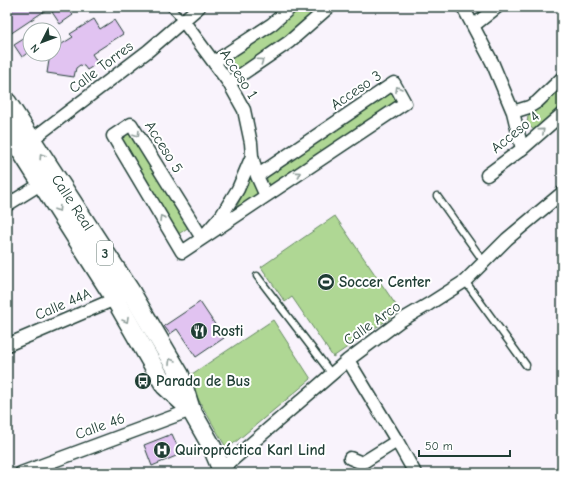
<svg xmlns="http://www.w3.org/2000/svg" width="569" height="480" font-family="'Comic Neue',sans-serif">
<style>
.green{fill:#afd794;stroke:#678a64}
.building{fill:#e1c3f1;stroke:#1f3d34}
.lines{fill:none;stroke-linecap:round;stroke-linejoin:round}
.lane-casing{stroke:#1f3d34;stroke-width:9}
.street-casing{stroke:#1f3d34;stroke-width:15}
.primary-casing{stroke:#1f3d34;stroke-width:21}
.lane{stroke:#fff;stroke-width:6}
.street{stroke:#fff;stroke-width:12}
.primary{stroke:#fff;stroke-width:18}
.oneway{stroke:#8f9e9a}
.labels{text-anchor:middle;stroke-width:4;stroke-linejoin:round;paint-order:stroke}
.shield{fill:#fff;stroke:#627771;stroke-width:1}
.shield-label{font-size:14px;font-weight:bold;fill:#1f3d34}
.street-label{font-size:15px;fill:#1f3d34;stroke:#fff}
.poi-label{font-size:15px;font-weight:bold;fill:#1f3d34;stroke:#fff;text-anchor:start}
</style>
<rect width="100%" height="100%" fill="#f9f3fc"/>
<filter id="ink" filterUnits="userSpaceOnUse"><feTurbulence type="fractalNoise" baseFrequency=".025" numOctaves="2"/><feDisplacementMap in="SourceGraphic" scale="8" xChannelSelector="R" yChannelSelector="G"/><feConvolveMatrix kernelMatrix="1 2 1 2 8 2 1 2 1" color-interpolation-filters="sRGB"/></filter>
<g filter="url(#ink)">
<path class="green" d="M301 7H322L289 36 237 71 230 59 283 23Z
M562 85V109L539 130H534L527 124 528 116Z
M391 90 398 101 269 188 266 175Z
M131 130 189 227 177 235 119 139Z
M251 170 259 195 234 212 244 192Z
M335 216 400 311 333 357 292 297 285 302 261 267Z
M273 320 311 379 227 449 186 378Z"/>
<path class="building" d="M7 7H48L49 8 7 36Z
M59 7H67L73 15 60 24 52 12Z
M94 19 100 29 114 20 123 34 92 54 98 63 87 70 84 66 80 65 76 68 74 77 47 73 50 54H54V49L73 37 70 34Z
M44 25 48 30H37Z
M30 35V51L22 57 14 45Z
M200 302 224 338 196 357 177 329 170 334 164 326Z
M172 434 181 454 152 466 144 445Z"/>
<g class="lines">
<g class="lane-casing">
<path id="lane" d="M170 7 184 22
M437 196 484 262
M257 276 331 373
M465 281 526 365"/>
</g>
<g class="street-casing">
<path id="street" d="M463 7 492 62 513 112 522 149
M184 22 229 83 244 110 251 143 252 156 257 176 266 196
M473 26 497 7
M214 62 272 24 291 7
M229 83 289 42 329 7
M513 112 529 107 537 102 562 78
M26 144 148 51 199 7
M252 156 238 189 222 215 202 238 131 124 113 136 182 252 405 103 394 83 257 176
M487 175 522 149 562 114
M7 205 47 180
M7 345 122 296
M348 360 397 441 415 473
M350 458 362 463 397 441
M222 469 348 360 400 321 429 304 465 281 507 239 562 193
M21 473 191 410"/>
</g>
<g class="primary-casing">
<g id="primary">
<path id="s1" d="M7 102 131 292 180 375 191 410 212 447 223 473"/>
<path d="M7 129 115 299 165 386 190 409"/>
</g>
</g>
<use href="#lane" class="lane"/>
<use href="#street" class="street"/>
<use href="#primary" class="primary"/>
</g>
<defs><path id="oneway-chevron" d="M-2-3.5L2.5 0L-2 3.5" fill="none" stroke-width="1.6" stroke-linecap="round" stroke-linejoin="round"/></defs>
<g class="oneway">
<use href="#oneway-chevron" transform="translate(261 61) rotate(-34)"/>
<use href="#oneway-chevron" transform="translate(398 89) rotate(-120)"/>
<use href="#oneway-chevron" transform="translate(542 131) rotate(-41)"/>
<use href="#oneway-chevron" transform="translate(137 134) rotate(58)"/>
<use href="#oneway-chevron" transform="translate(42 156) rotate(-123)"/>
<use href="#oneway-chevron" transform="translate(298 174) rotate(-34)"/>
<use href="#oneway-chevron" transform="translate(58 209) rotate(58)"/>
<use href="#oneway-chevron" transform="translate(162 218) rotate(-121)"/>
<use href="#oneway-chevron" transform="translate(126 320) rotate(60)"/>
<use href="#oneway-chevron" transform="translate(171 361) rotate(-120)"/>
</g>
</g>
<defs>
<g id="stadium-disc" transform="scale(0.9)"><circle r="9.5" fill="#1f3d34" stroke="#fff"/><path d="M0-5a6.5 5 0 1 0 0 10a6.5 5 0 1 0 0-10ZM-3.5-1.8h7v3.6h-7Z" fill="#fff"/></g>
<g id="restaurant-disc" transform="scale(0.9)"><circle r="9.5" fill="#1f3d34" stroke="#fff"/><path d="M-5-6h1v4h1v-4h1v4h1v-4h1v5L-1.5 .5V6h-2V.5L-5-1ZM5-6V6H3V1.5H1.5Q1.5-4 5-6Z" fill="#fff"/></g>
<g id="bus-disc" transform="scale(0.9)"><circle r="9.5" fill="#1f3d34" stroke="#fff"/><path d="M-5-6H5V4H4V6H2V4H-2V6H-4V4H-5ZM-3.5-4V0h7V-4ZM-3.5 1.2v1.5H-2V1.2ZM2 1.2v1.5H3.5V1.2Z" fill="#fff"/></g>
<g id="hospital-disc" transform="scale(0.9)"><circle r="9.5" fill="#1f3d34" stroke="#fff"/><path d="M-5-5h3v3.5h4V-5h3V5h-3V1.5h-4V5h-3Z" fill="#fff"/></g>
</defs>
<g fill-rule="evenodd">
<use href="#stadium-disc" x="326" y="282"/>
<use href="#restaurant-disc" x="199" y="331"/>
<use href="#bus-disc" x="143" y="381"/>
<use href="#hospital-disc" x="162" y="450"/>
</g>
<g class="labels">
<rect class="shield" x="97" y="241" width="16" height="24" rx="3"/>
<g class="shield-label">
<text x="105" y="258">3</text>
</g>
<g class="street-label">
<text transform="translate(101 67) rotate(-37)" y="5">Calle Torres</text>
<text transform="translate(239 74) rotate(57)" y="5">Acceso 1</text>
<text transform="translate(356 90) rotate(-34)" y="5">Acceso 3</text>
<text transform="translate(515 132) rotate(-39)" y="5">Acceso 4</text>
<text transform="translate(164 147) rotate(58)" y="5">Acceso 5</text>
<text dy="5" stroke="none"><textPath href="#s1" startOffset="120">Calle Real</textPath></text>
<text transform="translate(63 304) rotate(-23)" y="5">Calle 44A</text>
<text transform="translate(372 323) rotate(-35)" y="5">Calle Arco</text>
<text transform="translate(100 426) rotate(-20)" y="5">Calle 46</text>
</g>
<g class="poi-label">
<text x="339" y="287">Soccer Center</text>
<text x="212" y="336">Rosti</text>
<text x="156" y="386">Parada de Bus</text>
<text x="175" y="455">Quiropráctica Karl Lind</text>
</g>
</g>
<rect width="569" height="480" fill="none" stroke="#fff" stroke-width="24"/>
<rect x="12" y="12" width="545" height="456" fill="none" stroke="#1f3d34" stroke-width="1.5" filter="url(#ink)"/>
<g transform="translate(42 42) rotate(228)"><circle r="19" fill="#ffffff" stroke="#a5b1ae"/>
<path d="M0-3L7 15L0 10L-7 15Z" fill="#1f3d34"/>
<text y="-6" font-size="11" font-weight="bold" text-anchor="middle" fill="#1f3d34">N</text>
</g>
<path d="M419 450v6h91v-6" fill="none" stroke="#1f3d34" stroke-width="2"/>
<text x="425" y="450" font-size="12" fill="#1f3d34" stroke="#ffffff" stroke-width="3" paint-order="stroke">50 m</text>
</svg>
